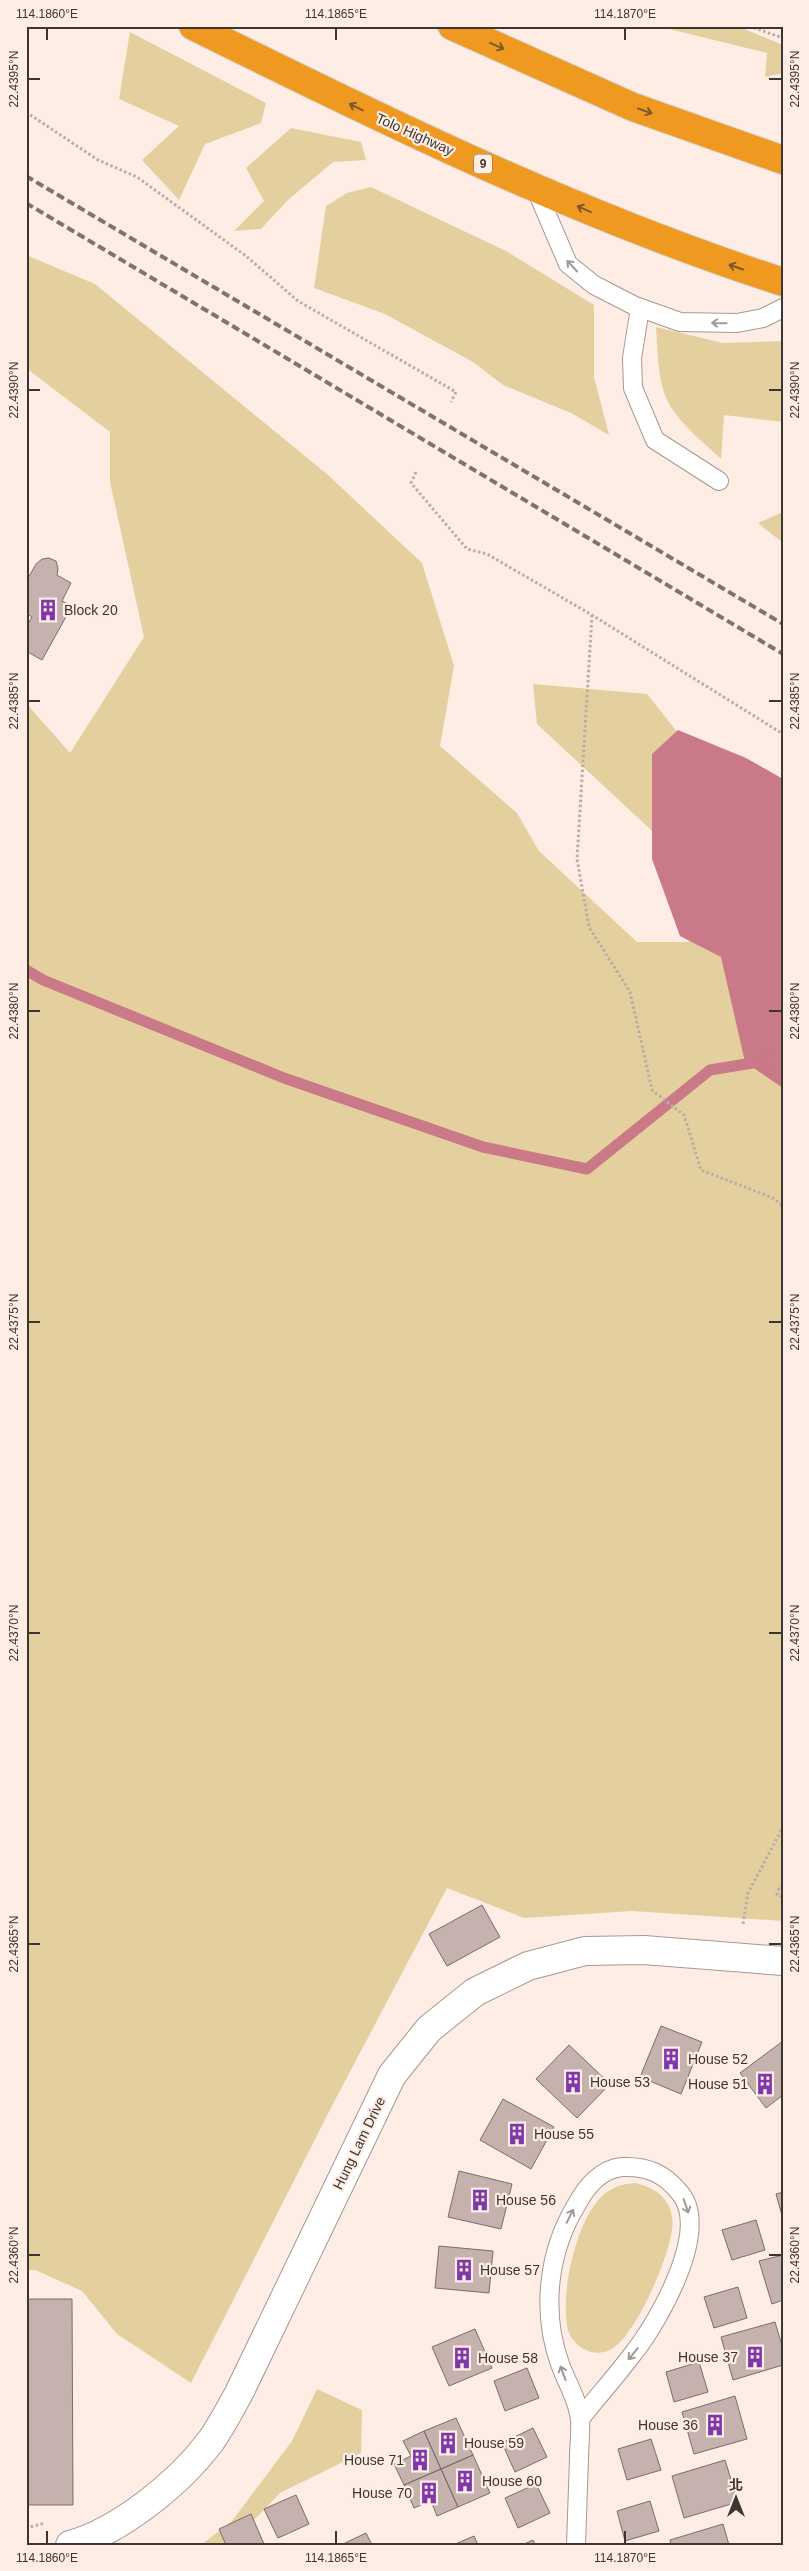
<svg xmlns="http://www.w3.org/2000/svg" width="809" height="2571" font-family="Helvetica,'Noto Sans TC',sans-serif">
<style>
.green{fill:#e4cf9e}
.water{fill:#c97987}
.lines{fill:none;stroke-linecap:round;stroke-linejoin:round}
.stream{stroke:#c97987;stroke-width:11}
.building{fill:#c5b2af;stroke:#7d6b69}
.service-casing{stroke:#a89890;stroke-width:20}
.minor-casing{stroke:#a89890;stroke-width:30}
.motorway-casing{stroke:#d4d3d2;stroke-width:30}
.path{stroke:#baada6;stroke-width:3;stroke-dasharray:2.5 2.5;stroke-linecap:butt}
.service{stroke:#fff;stroke-width:18}
.minor{stroke:#fff;stroke-width:28}
.motorway{stroke:#ef9920;stroke-width:28}
.rail{stroke:#7e746e;stroke-width:4;stroke-dasharray:8 4;stroke-linecap:butt}
.oneway{stroke:#7b592c}
.oneway2{stroke:#9e9a98}
.ticks{fill:none;stroke:#3c3632;stroke-width:2}
.labels{text-anchor:middle;stroke-width:4.5;stroke-linejoin:round;paint-order:stroke}
.shield{fill:#feede4;stroke:#766d67;stroke-width:1}
.shield-label{font-size:12px;font-weight:bold;fill:#3c3632}
.street-label{font-size:14px;fill:#3c3632;stroke:#feede4}
.poi-label{font-size:14px;fill:#3c3632;stroke:#feede4;text-anchor:start}
.neatline{fill:none;stroke:#3c3632;stroke-width:2}
.ticks-label{font-size:12px;text-anchor:middle;fill:#3c3632}
</style>
<rect width="100%" height="100%" fill="#feede4"/>
<path class="green" d="M657 26H737L783 45V73L765 77 767 53Z
M130 32 266 103 261 123 205 144 179 200 142 160 179 126 119 99Z
M291 128 361 142 366 160 333 162 288 200 261 229 234 231 264 201 246 168Z
M371 187 506 251 594 305V377L609 435 571 413 503 385 473 362 385 314 314 288 326 206 347 193Z
M26 255 95 284 328 475 422 563 454 666 440 746 517 813 539 851 637 942H688L750 913 783 857V1921L632 1911 524 1918 447 1888 334 2102 191 2383 117 2334 82 2291 35 2270H26V703L70 753 144 637 110 482V432L26 368Z
M656 327 723 343 783 341V422L724 415 721 459C704 443 685 428 672 409 657 386 658 354 656 327Z
M783 512V543L758 523Z
M533 684 647 694 726 793 664 842 537 724Z
M635 2183C653 2187 668 2196 672 2216 678 2242 635 2339 610 2350 593 2358 573 2347 568 2330 559 2295 577 2209 610 2190 618 2185 626 2184 635 2183Z
M317 2389 362 2410 361 2453 280 2493 230 2545H201L232 2521 292 2441Z"/>
<path class="water" d="M678 730 746 758 783 779V1088L745 1062 721 957 680 936 652 859V754Z"/>
<g class="lines">
<path class="stream" d="M26 970 43 980 284 1078 483 1147 587 1169 710 1070 783 1058"/>
</g>
<path class="building" d="M49 558 56 561 58 568 57 575 71 583 62 601 72 606 42 660 26 651V628L32 617 26 613V582L36 564 42 559Z
M482 1905 500 1937 447 1966 429 1934Z
M661 2026 702 2042 681 2094 640 2077Z
M783 2041V2095L766 2108 740 2073Z
M569 2045 610 2084 577 2118 536 2079Z
M503 2099 554 2127 531 2169 480 2140Z
M459 2171 512 2184 501 2229 448 2217Z
M783 2192V2219L776 2194Z
M756 2220 765 2250 732 2260 722 2230Z
M439 2246 493 2251 489 2293 435 2288Z
M783 2255V2300L772 2304 759 2261Z
M738 2287 747 2318 714 2328 704 2297Z
M26 2299H72L73 2505H26Z
M775 2322 783 2349V2365L733 2380 721 2337Z
M475 2329 492 2368 449 2386 432 2347Z
M699 2362 708 2392 674 2402 666 2372Z
M527 2368 539 2398 505 2411 494 2381Z
M735 2396 747 2439 694 2454 682 2412Z
M456 2418 473 2455 441 2469 424 2431Z
M533 2428 547 2457 515 2472 502 2443Z
M424 2431 441 2469 404 2485 394 2464 411 2456 403 2441Z
M651 2439 661 2470 627 2480 618 2449Z
M473 2455 490 2493 458 2507 441 2469Z
M725 2460 738 2502 684 2518 672 2476Z
M441 2469 458 2507 437 2516 431 2501 414 2508 404 2485Z
M536 2484 550 2513 518 2528 505 2498Z
M296 2495 309 2524 278 2538 264 2509Z
M650 2501 659 2531 625 2541 617 2511Z
M251 2514 264 2544 226 2545 219 2529Z
M723 2524 729 2545H671L670 2540Z
M366 2533 372 2545H341Z
M474 2536 478 2545H453Z
M533 2540 535 2545H522Z"/>
<g class="lines">
<g class="service-casing">
<path id="service" d="M535 187 568 264 594 285 635 306 680 322 737 323 763 318 783 308
M640 308 632 358 633 388 655 440 719 481
M576 2545C577 2516 578 2487 579 2458 579 2446 581 2432 580 2420 579 2402 566 2381 560 2364 541 2311 548 2251 577 2204 586 2187 601 2169 622 2167 647 2166 664 2173 680 2193 711 2230 659 2320 635 2351 618 2374 598 2396 580 2419"/>
</g>
<g class="minor-casing">
<path id="minor" d="M70 2545C120 2531 179 2483 210 2442 221 2427 230 2409 239 2393L392 2075 429 2029 475 1992 528 1966 585 1951 644 1950 783 1961"/>
</g>
<g class="motorway-casing">
<path id="motorway" d="M193 26C385 121 578 216 783 282
M452 26 633 107 783 160"/>
</g>
<path class="path" d="M749 26 783 38
M26 112 98 160 137 177 246 256 298 301 456 392 451 402
M416 472 411 483 467 549 487 554 592 615 783 734
M592 615 577 859 589 927 630 992 652 1090 684 1115 701 1170 773 1198 783 1206
M783 1887H779L777 1895 783 1897
M743 1924 748 1893 783 1827
M26 2528 45 2523"/>
<use href="#service" class="service"/>
<use href="#minor" class="minor"/>
<use href="#motorway" class="motorway"/>
<path class="rail" d="M26 176 783 624
M26 203 783 654"/>
</g>
<defs><path id="oneway-shaft" d="M-6 0H5M1.5-3L5.5 0L1.5 3" fill="none" stroke-width="1.6" stroke-linecap="round" stroke-linejoin="round" transform="scale(1.25)"/></defs>
<g class="oneway">
<use href="#oneway-shaft" transform="translate(497 46) rotate(24)"/>
<use href="#oneway-shaft" transform="translate(356 107) rotate(-154)"/>
<use href="#oneway-shaft" transform="translate(645 111) rotate(20)"/>
<use href="#oneway-shaft" transform="translate(584 209) rotate(-156)"/>
<use href="#oneway-shaft" transform="translate(736 267) rotate(-161)"/>
</g>
<g class="oneway2">
<use href="#oneway-shaft" transform="translate(572 266) rotate(-133)"/>
<use href="#oneway-shaft" transform="translate(719 323) rotate(-179)"/>
<use href="#oneway-shaft" transform="translate(686 2206) rotate(71)"/>
<use href="#oneway-shaft" transform="translate(570 2216) rotate(-64)"/>
<use href="#oneway-shaft" transform="translate(633 2354) rotate(129)"/>
<use href="#oneway-shaft" transform="translate(563 2373) rotate(-110)"/>
</g>
<path class="ticks" d="M47 28V40M336 28V40M625 28V40M28 79H40M769 79H782M28 390H40M769 390H782M28 701H40M769 701H782M28 1011H40M769 1011H782M28 1322H40M769 1322H782M28 1633H40M769 1633H782M28 1944H40M769 1944H782M28 2255H40M769 2255H782M47 2531V2544M336 2531V2544M625 2531V2544"/>
<defs>
<g id="building-bare" transform="scale(1.725)"><path d="M-4-6H4V6H1V3H-1V6H-4ZM-2.5-4.3h1.7v1.8h-1.7ZM.8-4.3h1.7v1.8H.8ZM-2.5-1h1.7V.8h-1.7ZM.8-1h1.7V.8H.8Z" fill="#7f38aa" stroke="#feede4" stroke-width="2.5" paint-order="stroke"/></g>
</defs>
<g fill-rule="evenodd">
<use href="#building-bare" x="48" y="610"/>
<use href="#building-bare" x="671" y="2059"/>
<use href="#building-bare" x="573" y="2082"/>
<use href="#building-bare" x="765" y="2084"/>
<use href="#building-bare" x="517" y="2134"/>
<use href="#building-bare" x="480" y="2200"/>
<use href="#building-bare" x="464" y="2270"/>
<use href="#building-bare" x="755" y="2357"/>
<use href="#building-bare" x="462" y="2358"/>
<use href="#building-bare" x="715" y="2425"/>
<use href="#building-bare" x="448" y="2443"/>
<use href="#building-bare" x="420" y="2460"/>
<use href="#building-bare" x="465" y="2481"/>
<use href="#building-bare" x="429" y="2493"/>
</g>
<g class="labels">
<rect class="shield" x="474" y="154.5" width="18" height="19" rx="4"/>
<g class="shield-label">
<text x="483" y="168">9</text>
</g>
<g class="street-label">
<text transform="translate(415 134) rotate(24)" y="5">Tolo Highway</text>
<text transform="translate(359 2143) rotate(-64)" y="5">Hung Lam Drive</text>
</g>
<g class="poi-label">
<text x="64" y="615">Block 20</text>
<text x="688" y="2064">House 52</text>
<text x="590" y="2087">House 53</text>
<text x="748" y="2089" text-anchor="end">House 51</text>
<text x="534" y="2139">House 55</text>
<text x="496" y="2205">House 56</text>
<text x="480" y="2275">House 57</text>
<text x="738" y="2362" text-anchor="end">House 37</text>
<text x="478" y="2363">House 58</text>
<text x="698" y="2430" text-anchor="end">House 36</text>
<text x="464" y="2448">House 59</text>
<text x="404" y="2465" text-anchor="end">House 71</text>
<text x="482" y="2486">House 60</text>
<text x="412" y="2498" text-anchor="end">House 70</text>
</g>
</g>
<rect width="809" height="2571" fill="none" stroke="#feede4" stroke-width="55"/>
<g transform="translate(736 2498)" stroke="#feede4" stroke-width="4" paint-order="stroke">
<path d="M0-4L9 19L0 12L-9 19Z" fill="#3c3632"/>
<text y="-8" font-size="14" font-weight="bold" text-anchor="middle" fill="#3c3632">北</text>
</g>
<rect x="28" y="28" width="754" height="2516" class="neatline"/>
<g class="ticks-label">
<text x="47" y="18">114.1860°E</text>
<text x="336" y="18">114.1865°E</text>
<text x="625" y="18">114.1870°E</text>
<text transform="translate(14 79) rotate(-90)" y="4">22.4395°N</text>
<text transform="translate(795 79) rotate(-90)" y="4">22.4395°N</text>
<text transform="translate(14 390) rotate(-90)" y="4">22.4390°N</text>
<text transform="translate(795 390) rotate(-90)" y="4">22.4390°N</text>
<text transform="translate(14 701) rotate(-90)" y="4">22.4385°N</text>
<text transform="translate(795 701) rotate(-90)" y="4">22.4385°N</text>
<text transform="translate(14 1011) rotate(-90)" y="4">22.4380°N</text>
<text transform="translate(795 1011) rotate(-90)" y="4">22.4380°N</text>
<text transform="translate(14 1322) rotate(-90)" y="4">22.4375°N</text>
<text transform="translate(795 1322) rotate(-90)" y="4">22.4375°N</text>
<text transform="translate(14 1633) rotate(-90)" y="4">22.4370°N</text>
<text transform="translate(795 1633) rotate(-90)" y="4">22.4370°N</text>
<text transform="translate(14 1944) rotate(-90)" y="4">22.4365°N</text>
<text transform="translate(795 1944) rotate(-90)" y="4">22.4365°N</text>
<text transform="translate(14 2255) rotate(-90)" y="4">22.4360°N</text>
<text transform="translate(795 2255) rotate(-90)" y="4">22.4360°N</text>
<text x="47" y="2562">114.1860°E</text>
<text x="336" y="2562">114.1865°E</text>
<text x="625" y="2562">114.1870°E</text>
</g>
</svg>
